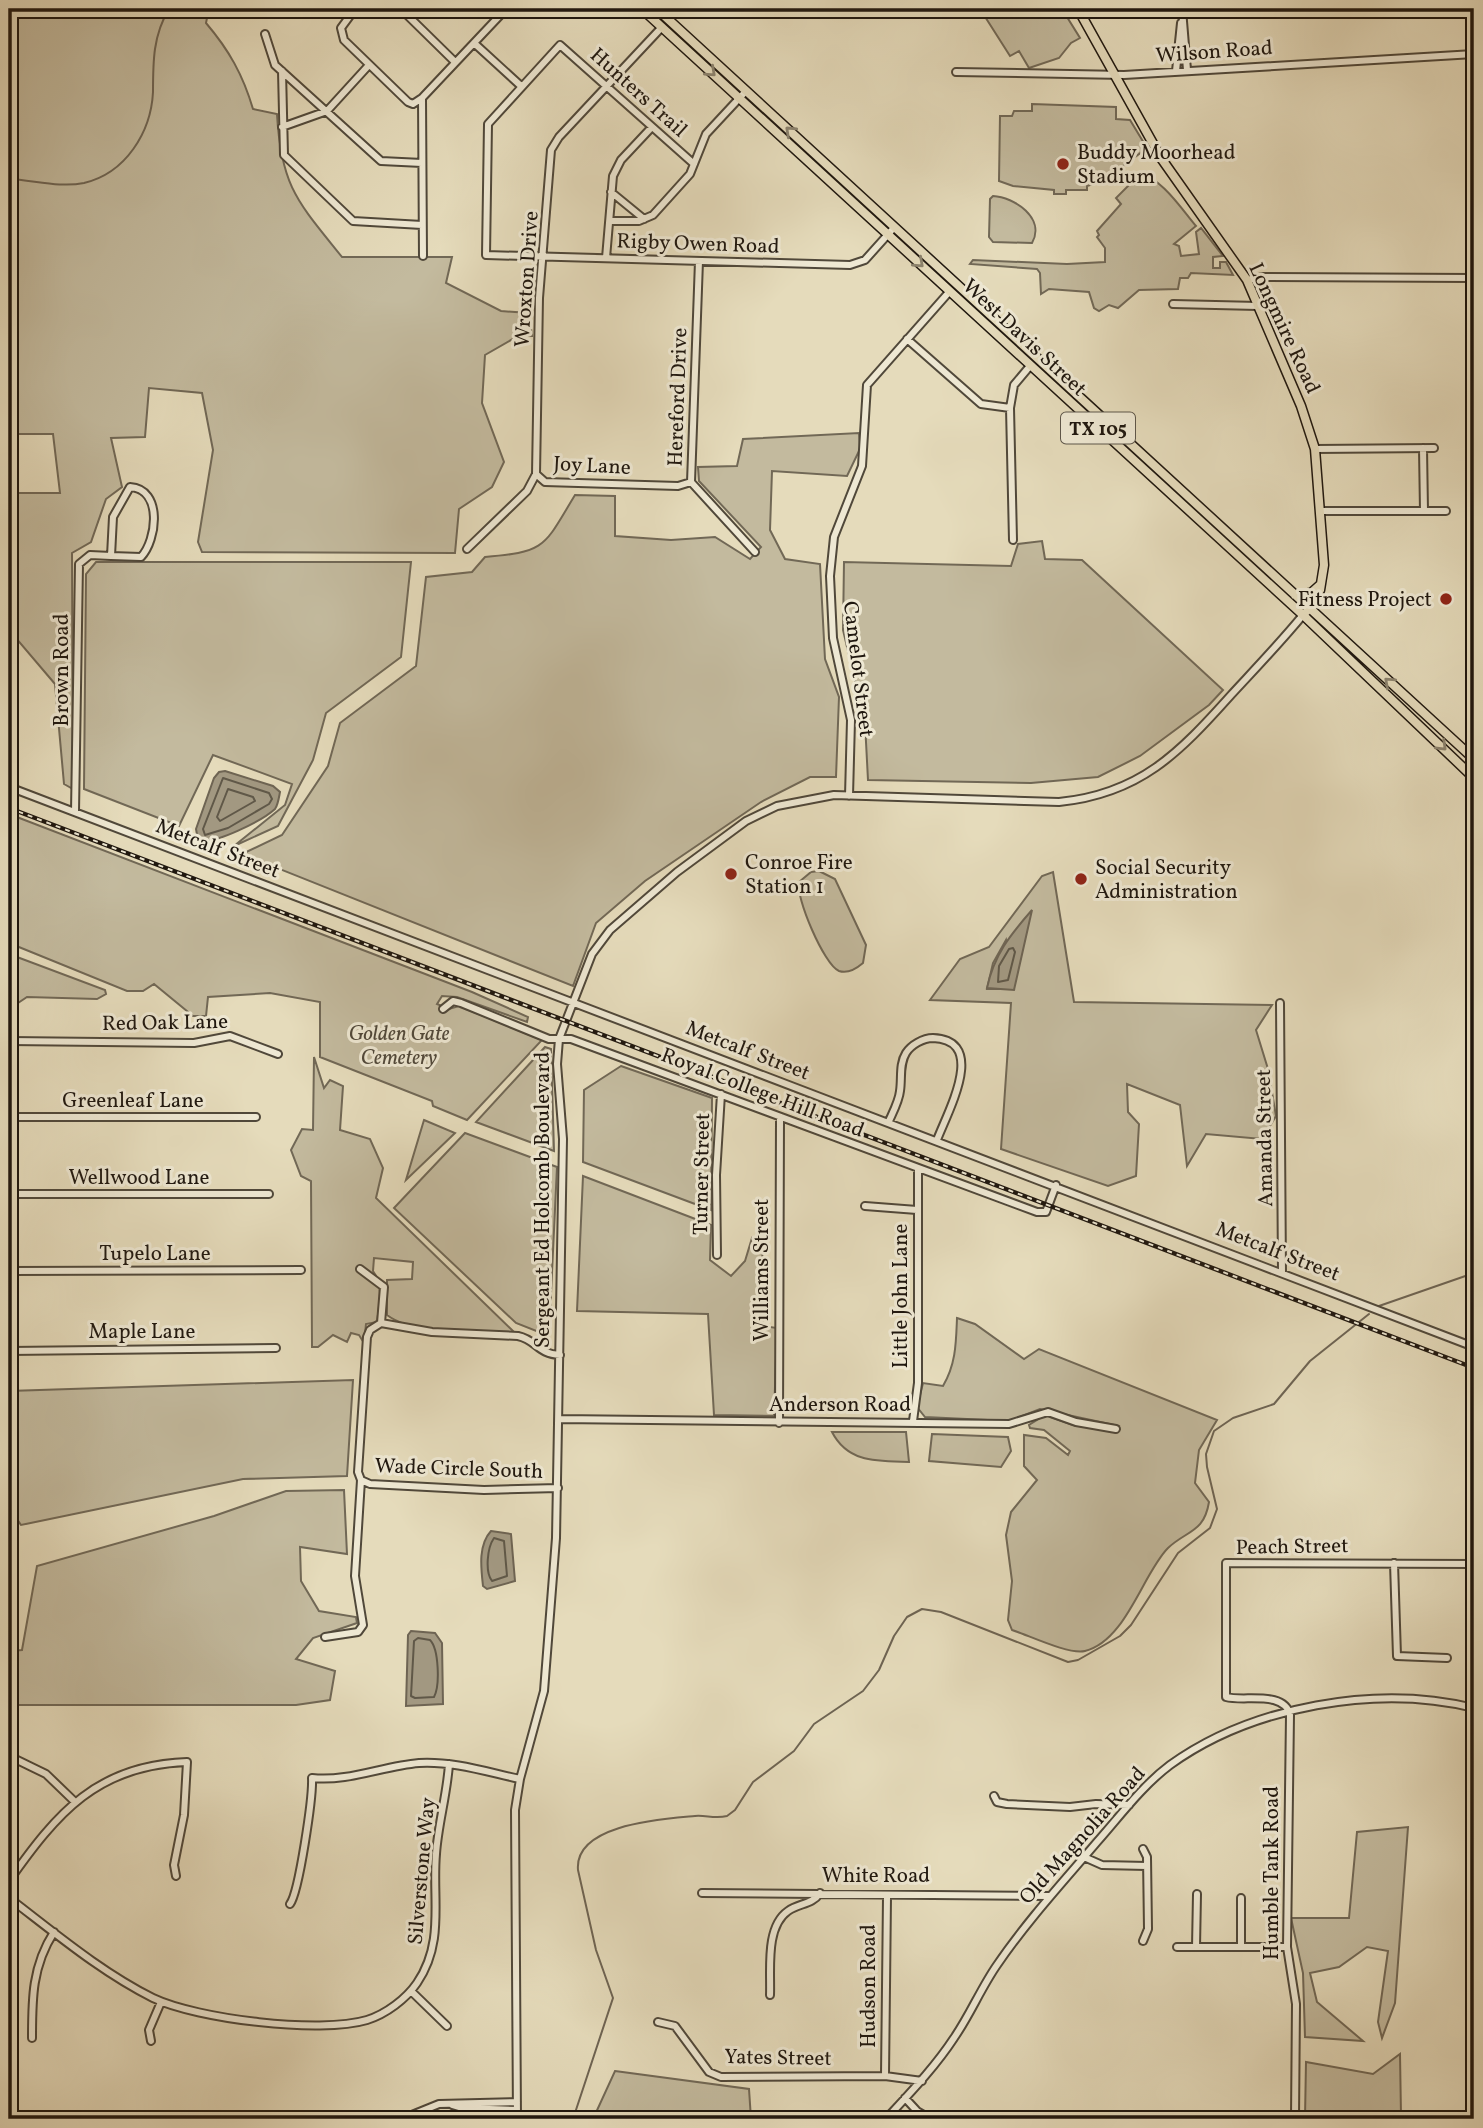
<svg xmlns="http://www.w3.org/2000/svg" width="1483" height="2128" font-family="Vollkorn,serif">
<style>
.green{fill:#c3ba9e;stroke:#716856;stroke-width:2;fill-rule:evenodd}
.water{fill:#a29881;stroke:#6e6453;stroke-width:2}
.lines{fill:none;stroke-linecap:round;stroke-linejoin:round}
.shore{stroke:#605848;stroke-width:2}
.stream{stroke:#6e6453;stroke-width:2}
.minor-casing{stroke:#50483a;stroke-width:10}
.major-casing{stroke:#1f170f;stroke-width:11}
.minor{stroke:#eee8d3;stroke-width:6}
.major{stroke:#e5dbbb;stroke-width:8}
.rail-casing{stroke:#1f170f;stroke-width:4.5}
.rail{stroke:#eee8d3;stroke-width:2;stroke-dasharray:5;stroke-linecap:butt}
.oneway{stroke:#8c836e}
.poi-dot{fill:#8f2418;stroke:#eee8d3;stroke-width:2.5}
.labels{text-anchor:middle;stroke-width:6;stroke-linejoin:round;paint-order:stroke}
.shield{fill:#eee8d3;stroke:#5d564a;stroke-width:2}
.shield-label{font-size:19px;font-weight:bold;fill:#1f170f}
.street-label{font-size:21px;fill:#1f170f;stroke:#eee8d3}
.poi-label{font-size:21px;fill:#1f170f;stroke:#eee8d3;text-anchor:start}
.park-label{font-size:21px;font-style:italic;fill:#50483a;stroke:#eee8d3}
</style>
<rect width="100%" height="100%" fill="#e5dbbb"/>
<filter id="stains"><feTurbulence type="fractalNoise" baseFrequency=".00286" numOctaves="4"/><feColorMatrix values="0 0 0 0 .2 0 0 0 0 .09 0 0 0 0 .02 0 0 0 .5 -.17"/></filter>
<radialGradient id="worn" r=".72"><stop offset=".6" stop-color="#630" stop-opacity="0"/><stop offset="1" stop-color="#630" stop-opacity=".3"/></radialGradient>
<path class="green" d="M9 9H218L208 13 206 23C229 50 243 75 253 109L277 114C281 187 298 202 342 257H452L446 283 501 311 529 313 532 336H518L485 355 482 403 504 462 492 487 459 509 455 553 202 552 198 542 213 450 202 393 149 388 145 437 111 438 122 487 106 499 91 542 72 553 73 789 64 784 55 684 9 630V493H60L53 434H9Z
M904 9H1062L1080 38 1071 43 1059 58 1029 68 1019 51 1010 56 982 12Z
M1032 104 1116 107V119L1130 120 1147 148 1103 181 1087 186V190H1066V194H1054V190L1013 186 999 181 1000 116H1012L1014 111H1032Z
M1139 175C1160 175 1183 211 1196 226L1174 244 1179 246 1181 256 1199 254 1196 232 1201 228 1223 256 1213 257V268H1220V262H1226L1233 275 1191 273 1188 278H1180L1178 289 1139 290 1118 308 1109 305 1099 311 1094 308 1089 292 1049 289 1041 294 1040 273 1037 269 970 264 973 260 1067 264 1105 262V248L1097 237 1099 235 1097 231 1121 204 1116 198Z
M993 196C1014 197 1046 218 1032 243L993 242 989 237 990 199Z
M859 433 860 449 847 476 772 471 770 530 785 559 820 564 825 659 839 697 836 777H810L761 802 645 881 596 923 573 986 242 854 282 835 328 766 340 723 416 666 426 577 472 572 485 557C547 552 544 546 575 495L615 496V536L671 540 715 537 750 559 761 547 699 481 698 467 737 466 743 439Z
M1042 541 1045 559 1082 560 1223 690 1209 705 1140 756 1098 777 1031 783 868 780 865 723 843 630 844 562 1011 566 1018 544Z
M96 562H411L401 657 326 713 313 760 278 826 234 846 285 805 292 784 213 755 179 826 84 789 86 574Z
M9 814 472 992 528 1017 527 1022 457 997 442 996 437 1004 449 1009 459 1006 542 1040 467 1120 433 1106 432 1101 320 1057V1002L270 993 208 997 206 1016H193L154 984 143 991H127L9 943Z
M819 871 835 879 866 945 863 963C856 969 848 974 839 971 824 965 795 896 799 882L811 872Z
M1053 872 1074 1002 1272 1005 1256 1030 1268 1069 1276 1116 1262 1139 1206 1134 1187 1166 1180 1105 1127 1084 1128 1112 1139 1124 1136 1176 1108 1186 1001 1149 1011 1003 930 1000 960 959 989 947 1042 876ZM1006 940 1014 989H987L993 963Z
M9 954 105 990 106 994 97 999 27 997 18 1003 9 1002Z
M545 1047 551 1049 554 1151 476 1122Z
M314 1057 324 1088 330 1080 343 1086 340 1130 370 1139 383 1168 376 1198 514 1332C479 1331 414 1336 387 1315V1280L412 1279 413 1262 374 1258 373 1271C384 1285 379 1305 377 1322L366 1324 364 1343 359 1335 351 1333 347 1342 333 1335 318 1347H312L311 1181 301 1176 291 1150 302 1129 313 1130Z
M621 1066 712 1098 711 1210 583 1162 584 1090Z
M424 1120 455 1133 406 1180Z
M465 1133 557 1167 549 1336 516 1323 394 1208Z
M583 1176 711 1225 710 1260 731 1276 745 1261 752 1238 764 1244 761 1265 763 1326 777 1328 774 1416 714 1415 708 1314 577 1311Z
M957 1318 975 1324 1024 1359 1039 1349 1217 1420 1199 1450 1195 1483 1209 1502C1204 1533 1187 1530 1168 1548 1143 1573 1126 1641 1085 1651 1069 1655 1028 1635 1012 1630L1008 1620 1012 1581 1006 1535 1011 1512 1037 1480 1024 1466V1435L1046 1438 1068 1455 1070 1451 1044 1430 1030 1428 1029 1425 1045 1415 1073 1425 1117 1432 1119 1426 1040 1409 1009 1421 925 1417 917 1407 923 1383 943 1386C956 1364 956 1343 957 1318Z
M353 1380 347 1476 243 1479 21 1525 9 1507V1391Z
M832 1432H906L909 1462C877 1461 848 1463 832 1432Z
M932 1434 1008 1437 1011 1451 1001 1467 929 1461Z
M344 1490 347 1554 300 1547 301 1581 319 1611 356 1617 357 1623 313 1638 296 1659 335 1671 330 1700 296 1705H9V1651L22 1650 37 1566 214 1516 286 1491Z
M1408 1827 1395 2003 1382 2038 1378 2022 1388 1951 1367 1947 1339 1967 1310 1973 1317 2002 1363 2041 1305 2037 1303 1973 1291 1918H1349L1357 1832Z
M1400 2054 1401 2116 1305 2118 1306 2062 1373 2074Z
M615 2071 749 2089 751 2119H593Z"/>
<path class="water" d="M225 771 273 786 280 792C279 797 278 805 275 809 263 820 213 846 198 840L196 829 214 778 219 772Z
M1032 910 1014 990 987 988C994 955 1010 935 1032 910Z
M491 1531 511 1534 515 1581 487 1589 483 1586C481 1568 478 1545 491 1531Z
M411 1631 435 1633 442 1643 443 1704 406 1706 408 1635Z"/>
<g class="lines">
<path class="shore" d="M223 778 269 793 272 799 269 804 228 828 205 835 203 829Z
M228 789 253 797 255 801 220 821 217 817Z
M1013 948 1015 952 1008 980 998 982 999 966 1009 949Z
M494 1538 504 1541 507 1576 492 1581C485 1572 487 1548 494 1538Z
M418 1638 430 1640C439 1649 440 1686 434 1697L415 1698 411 1696 414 1641Z"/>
<path class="stream" d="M9 179C33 180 60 188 84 183 126 173 151 132 153 92 153 62 153 35 169 9
M1379 1306 1474 1273
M573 2119 613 1998 596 1950 578 1870C574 1824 663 1819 695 1816 706 1815 715 1819 727 1816L735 1810 753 1782 794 1751 814 1724 863 1691 879 1670 894 1636 907 1617 922 1609 941 1612 1068 1662 1078 1660 1120 1636 1131 1625 1178 1553 1210 1528 1217 1509 1207 1467 1206 1454 1214 1431 1233 1418 1274 1404 1310 1361 1369 1314"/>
<g class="minor-casing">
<path id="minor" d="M340 9 348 16
M355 9 341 28 344 40 408 102 413 104 422 98
M401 9 455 62
M488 9 497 18
M1182 9 1187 70
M265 34 275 65 381 161 422 163
M474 43 521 86
M282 71 284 155 353 221 422 225
M1176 71 1181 23
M956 72 1124 75 1474 54
M282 127 327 111 369 65
M694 164 560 45 488 124 486 255 850 265 865 260 891 231
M611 192 644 219
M611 221H639L653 215 690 174 706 134 746 91
M423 256 422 98 506 9
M606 258 613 176 621 160 651 128
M699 261 691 482 755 552
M1247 280 1264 277 1474 278
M1173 304 1258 306
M907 339 981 404 1010 408
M1423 448 1424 511
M1315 449 1434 448
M536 474 545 482 678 486 691 482
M130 487C163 489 157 540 141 557L111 556 113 517Z
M1321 511H1446
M1013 540 1010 408 1014 385 1030 366
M467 549 527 491 536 474 539 298 551 150 559 137 662 27
M9 787 1474 1347
M849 796 851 720 833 638 830 576 834 537 862 466 867 385 950 291
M75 812 79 564 90 555 111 556
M1280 1003 1282 1272
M443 1009 453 1001 461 1003 549 1039H571L1037 1212H1046L1056 1185
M9 1041 194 1043 230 1036 278 1054
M9 1117H256
M889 1121C893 1112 899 1101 900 1091 902 1078 899 1064 906 1053 911 1045 923 1038 933 1038 988 1040 948 1111 937 1140
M9 1194H269
M865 1206 917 1210
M717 1255 716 1175 721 1094
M360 1269 384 1287 381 1323
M9 1271 301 1270
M381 1323 432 1332 518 1336C537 1340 537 1354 560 1355
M9 1351 276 1348
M559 1419 1009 1424 1048 1412 1076 1422 1116 1429
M913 1421 918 1383V1170
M779 1423 780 1118
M361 1480 370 1484 484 1490 558 1488
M1394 1563 1397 1656 1447 1658
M325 1637 358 1632 363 1625 355 1576 361 1480 358 1472 367 1337 370 1330 381 1323
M9 1756 46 1774 74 1801
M994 1796 997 1802 1007 1804 1070 1807 1096 1804 1129 1805
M1143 1849 1147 1857 1148 1929 1143 1941
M1084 1857 1102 1865 1147 1866
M9 1881C57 1813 97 1765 187 1762L184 1815 174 1865 176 1876
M702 1893 1049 1896
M9 1898C55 1933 101 1972 153 1998 197 2019 320 2034 367 2020 386 2014 406 1999 417 1983 445 1942 432 1899 436 1854 438 1824 447 1795 449 1764
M290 1904C299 1892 313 1797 312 1778 348 1782 383 1766 419 1763 453 1761 487 1772 520 1779
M1177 1947H1287
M1196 1947 1197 1894
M1241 1947V1898
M411 1991 447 2026
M770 1995C771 1970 765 1927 788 1911 799 1903 812 1905 820 1893
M658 2022 675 2026 709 2072 721 2077 885 2076 922 2081
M32 2038C32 1999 32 1966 54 1932
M151 2041 149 2030 161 2002
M885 2076 887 1897
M905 2098 917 2111 931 2119
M452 2105 462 2108 517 2110
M402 2119 439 2104 517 2102
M517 2119 515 1810 520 1779 544 1691 556 1538 563 1139 557 1064 559 1039 592 954 610 930 677 872 746 821 777 806 834 795 1059 802C1140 794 1179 753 1231 695 1255 669 1280 643 1303 615
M886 2119C910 2093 935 2067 954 2038 970 2015 981 1988 997 1965 1027 1921 1063 1882 1097 1842 1120 1816 1142 1786 1170 1765 1252 1706 1377 1684 1474 1708
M1295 2119 1296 2004 1287 1947 1290 1715C1284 1690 1244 1702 1226 1697V1563L1474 1564"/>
</g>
<g class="major-casing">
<path id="major" d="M642 9 1303 615 1474 778
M657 9 1474 759
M1078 9 1161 158 1247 280 1301 406 1315 449 1324 565 1320 590 1307 611
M1295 595 1311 593 1320 585"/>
</g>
<use href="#minor" class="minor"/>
<use href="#major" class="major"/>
<g class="rail-casing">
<path id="rail" d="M9 808 1474 1368"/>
</g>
<use href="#rail" class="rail"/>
</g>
<defs><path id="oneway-chevron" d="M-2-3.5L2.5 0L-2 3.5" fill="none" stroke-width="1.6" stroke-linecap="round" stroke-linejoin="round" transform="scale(1.75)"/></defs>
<g class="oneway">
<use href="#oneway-chevron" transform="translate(711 72) rotate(42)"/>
<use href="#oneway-chevron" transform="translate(790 131) rotate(-137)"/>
<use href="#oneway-chevron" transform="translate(919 263) rotate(42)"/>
<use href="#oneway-chevron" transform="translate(1389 682) rotate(-138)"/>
<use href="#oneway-chevron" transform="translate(1442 746) rotate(44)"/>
</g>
<g class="poi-dot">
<circle cx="1063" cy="164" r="7"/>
<circle cx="1446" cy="599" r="7"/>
<circle cx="731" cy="874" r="7"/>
<circle cx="1081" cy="879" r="7"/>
</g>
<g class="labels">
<rect class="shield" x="1061" y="412.5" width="74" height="31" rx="5"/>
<g class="shield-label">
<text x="1098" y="435">TX 105</text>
</g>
<g class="street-label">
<text transform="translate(1214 51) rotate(-4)" y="7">Wilson Road</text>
<text transform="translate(639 92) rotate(42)" y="7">Hunters Trail</text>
<text transform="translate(698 243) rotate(2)" y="7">Rigby Owen Road</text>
<text transform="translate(526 279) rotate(-86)" y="7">Wroxton Drive</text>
<text transform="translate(1285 328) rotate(65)" y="7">Longmire Road</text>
<text transform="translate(1025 337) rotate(43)" y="7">West Davis Street</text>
<text transform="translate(677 397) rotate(-88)" y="7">Hereford Drive</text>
<text transform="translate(592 465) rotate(3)" y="7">Joy Lane</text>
<text transform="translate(859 669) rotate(83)" y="7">Camelot Street</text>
<text transform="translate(61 670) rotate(-90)" y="7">Brown Road</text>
<text transform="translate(218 848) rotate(21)" y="7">Metcalf Street</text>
<text transform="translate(165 1022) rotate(-1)" y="7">Red Oak Lane</text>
<text transform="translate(748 1050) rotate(21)" y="7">Metcalf Street</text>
<text transform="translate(763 1092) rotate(21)" y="7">Royal College Hill Road</text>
<text x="133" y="1107">Greenleaf Lane</text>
<text transform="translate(1264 1138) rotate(-91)" y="7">Amanda Street</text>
<text transform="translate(701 1174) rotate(-89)" y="7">Turner Street</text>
<text x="139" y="1184">Wellwood Lane</text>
<text transform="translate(542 1200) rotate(-90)" y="7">Sergeant Ed Holcomb Boulevard</text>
<text transform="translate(1278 1251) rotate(21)" y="7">Metcalf Street</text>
<text x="155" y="1260">Tupelo Lane</text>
<text transform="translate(761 1270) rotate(-90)" y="7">Williams Street</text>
<text transform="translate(900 1296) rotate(-90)" y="7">Little John Lane</text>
<text x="142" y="1338">Maple Lane</text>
<text x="840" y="1411">Anderson Road</text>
<text transform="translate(459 1468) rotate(2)" y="7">Wade Circle South</text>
<text transform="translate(1292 1546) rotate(-1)" y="7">Peach Street</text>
<text transform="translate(1082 1835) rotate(-48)" y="7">Old Magnolia Road</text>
<text transform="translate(421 1871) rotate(-85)" y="7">Silverstone Way</text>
<text transform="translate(1271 1873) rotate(-90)" y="7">Humble Tank Road</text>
<text x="876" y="1882">White Road</text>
<text transform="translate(868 1986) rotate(-90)" y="7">Hudson Road</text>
<text transform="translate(778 2057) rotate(1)" y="7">Yates Street</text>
</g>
<g class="poi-label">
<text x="1077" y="159">Buddy Moorhead<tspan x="1077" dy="24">Stadium</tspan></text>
<text x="1432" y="606" text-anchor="end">Fitness Project</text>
<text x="745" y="869">Conroe Fire<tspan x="745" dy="24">Station 1</tspan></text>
<text x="1095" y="874">Social Security<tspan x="1095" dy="24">Administration</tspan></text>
</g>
<g class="park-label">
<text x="399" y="1040">Golden Gate<tspan x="399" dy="24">Cemetery</tspan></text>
</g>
</g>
<rect width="1483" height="2128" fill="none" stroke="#e5dbbb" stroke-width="35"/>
<rect x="10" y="10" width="1462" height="2107" fill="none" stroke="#1f170f" stroke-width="3.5"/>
<rect x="18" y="18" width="1448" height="2093" fill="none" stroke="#1f170f" stroke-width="2"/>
<rect width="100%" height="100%" filter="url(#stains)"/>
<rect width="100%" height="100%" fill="url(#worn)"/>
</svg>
